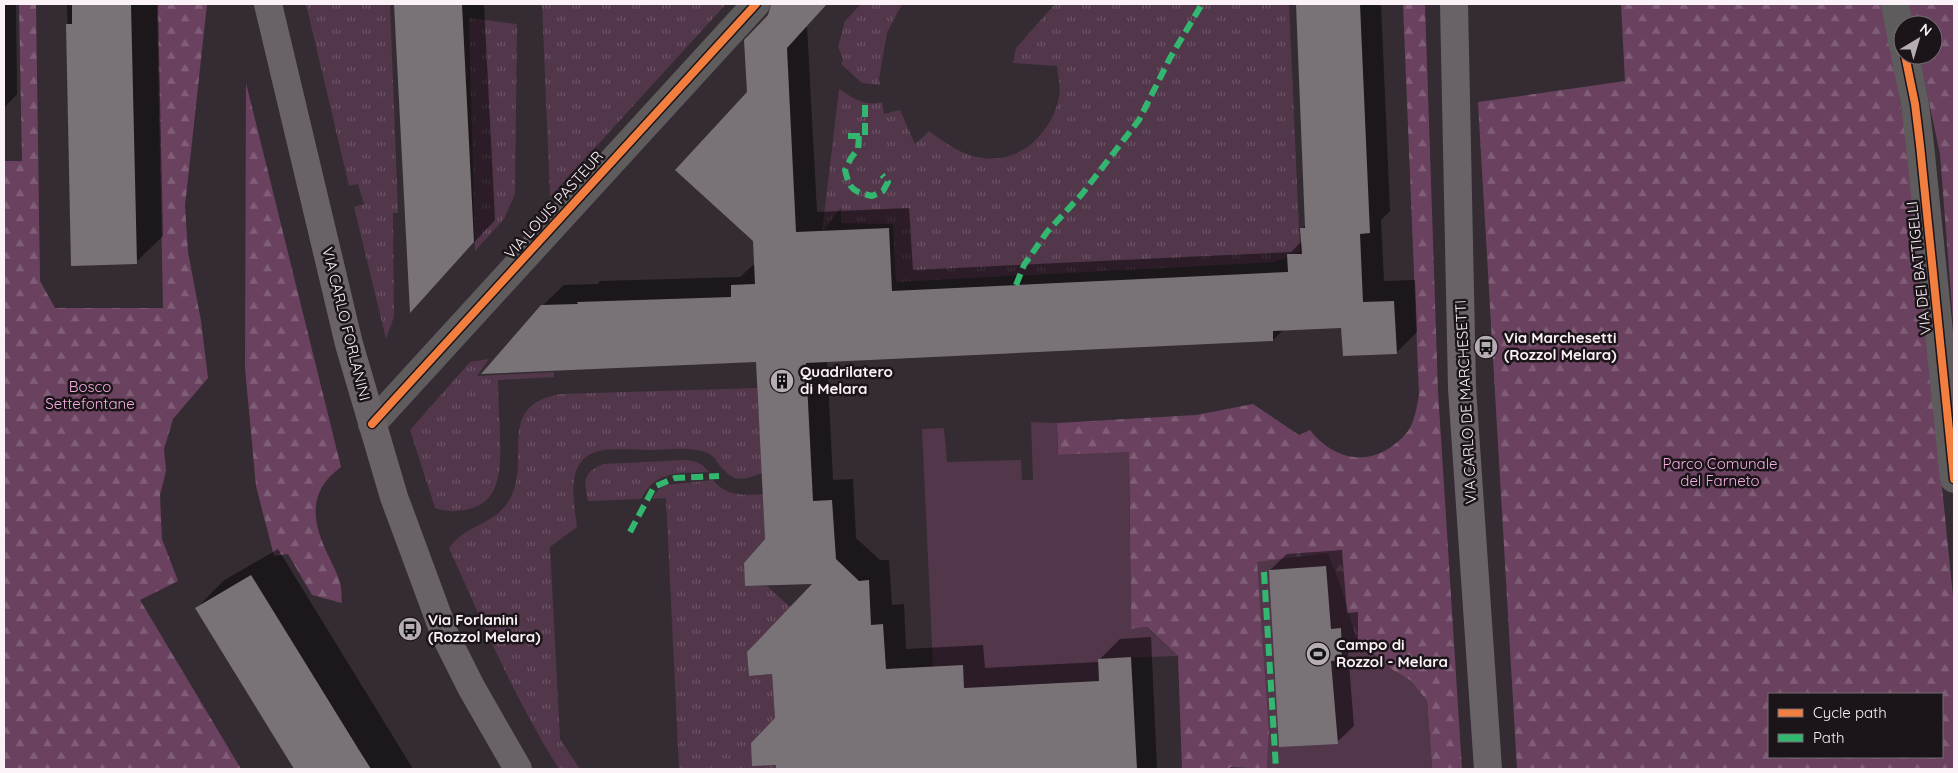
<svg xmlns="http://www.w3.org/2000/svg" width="1958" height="773" font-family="Quicksand,sans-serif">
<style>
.grass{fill:url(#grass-tufts)}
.forest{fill:url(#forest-firs);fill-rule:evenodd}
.pitch{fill:#52364a}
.shadow{fill:#0007}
.building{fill:#797277}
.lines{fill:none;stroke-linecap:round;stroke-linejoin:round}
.minor{stroke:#5f5c5e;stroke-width:28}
.major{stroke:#696368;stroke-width:28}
.quiet{stroke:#33b770;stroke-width:6;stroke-dasharray:12 6;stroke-linecap:butt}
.cycleway-casing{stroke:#1b1419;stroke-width:11}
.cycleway{stroke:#f27e40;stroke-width:8}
.labels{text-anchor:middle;stroke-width:5;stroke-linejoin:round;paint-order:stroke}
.street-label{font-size:15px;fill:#fbf2f8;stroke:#1b1419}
.poi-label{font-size:15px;font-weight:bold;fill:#fbf2f8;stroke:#1b1419;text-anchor:start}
.park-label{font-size:15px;fill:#f6ade1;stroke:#1b1419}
</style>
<defs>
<pattern id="grass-tufts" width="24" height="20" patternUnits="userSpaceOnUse" patternTransform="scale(1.25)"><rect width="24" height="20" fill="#52364a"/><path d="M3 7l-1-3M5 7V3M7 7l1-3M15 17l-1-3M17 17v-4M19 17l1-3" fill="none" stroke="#6c5465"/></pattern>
<pattern id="forest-firs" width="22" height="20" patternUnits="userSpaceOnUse" patternTransform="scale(1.25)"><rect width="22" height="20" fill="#6a425f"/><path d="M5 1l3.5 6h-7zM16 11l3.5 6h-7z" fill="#805e77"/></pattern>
</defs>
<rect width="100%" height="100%" fill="#342c32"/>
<path class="grass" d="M306 4H390L398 213H393L394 317 386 339 354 207 364 204 358 184 349 186Z
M542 4H726L550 197Z
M861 4H902L887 33 879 79 880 85 862 83 841 64 843 59 838 47 845 21Z
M1055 4H1289L1300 252 1275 262 896 282 893 224 841 223V208L822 232 839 89C853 98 865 107 882 102L884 114 900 110 915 144 929 131C945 143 963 156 983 158 1022 163 1052 132 1059 97 1061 88 1058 75 1057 66L1013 63 1016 48Z
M469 18 517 24 515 194 504 219 475 251Z
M489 359 477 376 554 372V377L498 380C498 397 499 414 500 430 500 459 505 501 469 509 457 512 446 512 435 508L410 430 470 362Z
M757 388 762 473C738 482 733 482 717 462 714 457 711 454 706 452 689 446 666 450 649 450 636 450 611 448 599 451 564 460 574 501 577 527L550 547 560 739 580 769H559C515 700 483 624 449 548 466 524 498 524 511 497 531 458 495 406 560 394Z
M685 460C696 461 702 463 709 472 679 474 657 469 641 499L588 501C584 480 582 474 603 464Z
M713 480C727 497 743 495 763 494L765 539 744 563 745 586H767L790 607 747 652 749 676 772 674 775 718 751 743 776 765V769H679L666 498 652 499 658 490 666 485Z"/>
<path class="forest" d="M19 4H36L40 281 55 308H163L157 4H207L185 206 188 252 201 321 208 378 173 419 164 449 166 471 160 495 162 539 178 581 140 600 241 769H4V161H22Z
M1403 4H1425L1438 391 1462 769H1432L1427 701 1411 681 1391 669 1356 638 1352 624 1269 734 1267 769 1230 767V769H1182L1178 656 1147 627 1131 629 1129 453 1058 455 1057 423 1196 415 1253 404 1299 435 1310 430C1330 456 1362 467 1391 447 1397 443 1406 435 1410 428 1415 418 1417 406 1419 395Z
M1621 4H1883L1907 141 1954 606V769H1517L1478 102 1625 81ZM1769 694H1942V757H1769Z
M1909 4H1954V334L1940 154 1919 55H1933V25H1913Z
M246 83 341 467C307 492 312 521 328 555 332 564 338 574 340 583 342 589 341 596 342 603L312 595 288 554 274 556 256 486 245 368Z"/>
<path class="pitch" d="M1031 422 1057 423 1058 455 1129 452 1131 629 1146 627 1178 656 1098 659 1099 681 964 688 963 665 933 667 922 429 944 428 947 462 1021 460 1022 480H1033Z
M1328 553 1341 587 1356 638 1391 669 1411 681 1427 701 1432 769H1267L1269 734 1257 562Z"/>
<path class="shadow" d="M4 4H16L17 94 4 108Z
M67 4H158L163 236 136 262 72 264Z
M397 4H484L495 220 411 310Z
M772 4H827L807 26 817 212 909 208 913 270 1291 252 1302 241V229L1306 224 1297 4H1381L1390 211 1381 220 1384 281 1415 280 1417 332 1396 353 1342 327 1283 330 1273 340 827 361 833 480 853 479 856 538 880 560H889L892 605 904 604 906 649 983 645 985 668 1099 662V660L1120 639 1151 637 1157 769H777L776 718 815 582 767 539 757 360 542 306 564 285 598 284 600 281 740 277 753 265 755 264 748 92Z
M278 549 413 769H295L197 608 223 581Z
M1342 550 1347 613 1358 612V642L1348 652 1354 726 1337 742 1270 570 1287 554Z"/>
<path class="building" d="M72 4H131L137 264 71 266 66 24H72Z
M394 4H462L474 242 410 313Z
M771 4H827L787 48 796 232 889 228 892 291 1288 272 1287 254H1302L1300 228H1305L1296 4H1360L1370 233 1360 234 1363 302 1394 301 1397 354 1343 356 1341 328 1273 331V341L806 363 813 501 832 500 836 559 859 581 869 580 871 625 883 624 886 669 963 665 964 688 1099 681 1098 659 1131 657 1137 769H776V765L752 766 751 743 775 718 772 674 749 676 747 652 812 584 745 586 744 563 765 539 756 362 481 374 541 305 578 304 577 302 731 297V285L755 284 753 241 675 170 747 92 744 40 768 15Z
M1326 566 1331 629 1341 628 1342 660 1331 661 1338 744 1279 747 1269 570Z
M251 575 359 750 371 769H294L195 608Z"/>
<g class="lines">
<path class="minor" d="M1895 4 1903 46
M1905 55 1915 104 1920 145 1954 479
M372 424 756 4"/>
<path class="major" d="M268 4 349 344 394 497 445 635 471 687 518 769
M1454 4 1462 388 1488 769"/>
<path class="quiet" d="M848 136H865V104
M859 136 858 149 851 158 845 170C850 190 852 191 872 196L883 191 888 182 882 175
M1016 285 1024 265 1047 232 1082 194 1139 120 1170 58 1202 4
M630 532 654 487 675 478 719 476
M1264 572 1276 769"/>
<g class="cycleway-casing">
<path id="cycleway" d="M1905 55 1915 104 1920 145 1954 479
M372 424 756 4"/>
</g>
<use href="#cycleway" class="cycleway"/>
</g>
<defs>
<g id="bus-disc" transform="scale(1.25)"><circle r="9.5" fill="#b5adb3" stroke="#1b1419"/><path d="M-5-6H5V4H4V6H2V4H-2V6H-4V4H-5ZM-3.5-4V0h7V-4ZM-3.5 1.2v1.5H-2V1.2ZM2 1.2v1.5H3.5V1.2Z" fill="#111"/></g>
<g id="building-disc" transform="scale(1.25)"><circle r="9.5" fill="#b5adb3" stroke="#1b1419"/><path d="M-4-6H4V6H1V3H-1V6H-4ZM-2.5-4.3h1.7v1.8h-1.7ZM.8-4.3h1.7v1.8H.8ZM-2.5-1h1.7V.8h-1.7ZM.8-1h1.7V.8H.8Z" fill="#111"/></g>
<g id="stadium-disc" transform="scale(1.25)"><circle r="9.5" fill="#b5adb3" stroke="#1b1419"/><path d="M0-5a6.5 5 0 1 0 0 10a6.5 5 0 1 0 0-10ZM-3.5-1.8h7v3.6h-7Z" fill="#111"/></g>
</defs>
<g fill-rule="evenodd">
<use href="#bus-disc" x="1486" y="347"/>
<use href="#building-disc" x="782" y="381"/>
<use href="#bus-disc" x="410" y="629"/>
<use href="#stadium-disc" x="1318" y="654"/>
</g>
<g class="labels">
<g class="street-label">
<text transform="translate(554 205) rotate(-48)" y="5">VIA LOUIS PASTEUR</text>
<text transform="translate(1919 268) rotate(-96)" y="5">VIA DEI BATTIGELLI</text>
<text transform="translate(346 324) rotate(76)" y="5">VIA CARLO FORLANINI</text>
<text transform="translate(1466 402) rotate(-93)" y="5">VIA CARLO DE MARCHESETTI</text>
</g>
<g class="poi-label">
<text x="1504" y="343">Via Marchesetti<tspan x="1504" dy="17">(Rozzol Melara)</tspan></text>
<text x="800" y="377">Quadrilatero<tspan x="800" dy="17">di Melara</tspan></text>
<text x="428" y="625">Via Forlanini<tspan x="428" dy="17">(Rozzol Melara)</tspan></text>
<text x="1336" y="650">Campo di<tspan x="1336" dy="17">Rozzol - Melara</tspan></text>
</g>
<g class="park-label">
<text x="90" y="392">Bosco<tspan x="90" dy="17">Settefontane</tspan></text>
<text x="1720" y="469">Parco Comunale<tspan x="1720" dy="17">del Farneto</tspan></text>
</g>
</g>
<rect width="1958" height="773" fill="none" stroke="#fbf2f8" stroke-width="10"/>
<rect x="1768" y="693" width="175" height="65" fill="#1b1419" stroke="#756d72"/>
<rect x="1778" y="709" width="25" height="8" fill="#f27e40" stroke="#756d72"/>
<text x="1813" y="718" font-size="15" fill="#fbf2f8">Cycle path</text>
<rect x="1778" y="734" width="25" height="8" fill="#33b770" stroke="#756d72"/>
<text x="1813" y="743" font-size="15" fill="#fbf2f8">Path</text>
<g transform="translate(1918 40) rotate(38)"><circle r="24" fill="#1b1419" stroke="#756d72"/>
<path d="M0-4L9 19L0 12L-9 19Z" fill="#b5adb3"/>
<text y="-8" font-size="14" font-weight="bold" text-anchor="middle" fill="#fbf2f8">N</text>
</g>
</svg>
